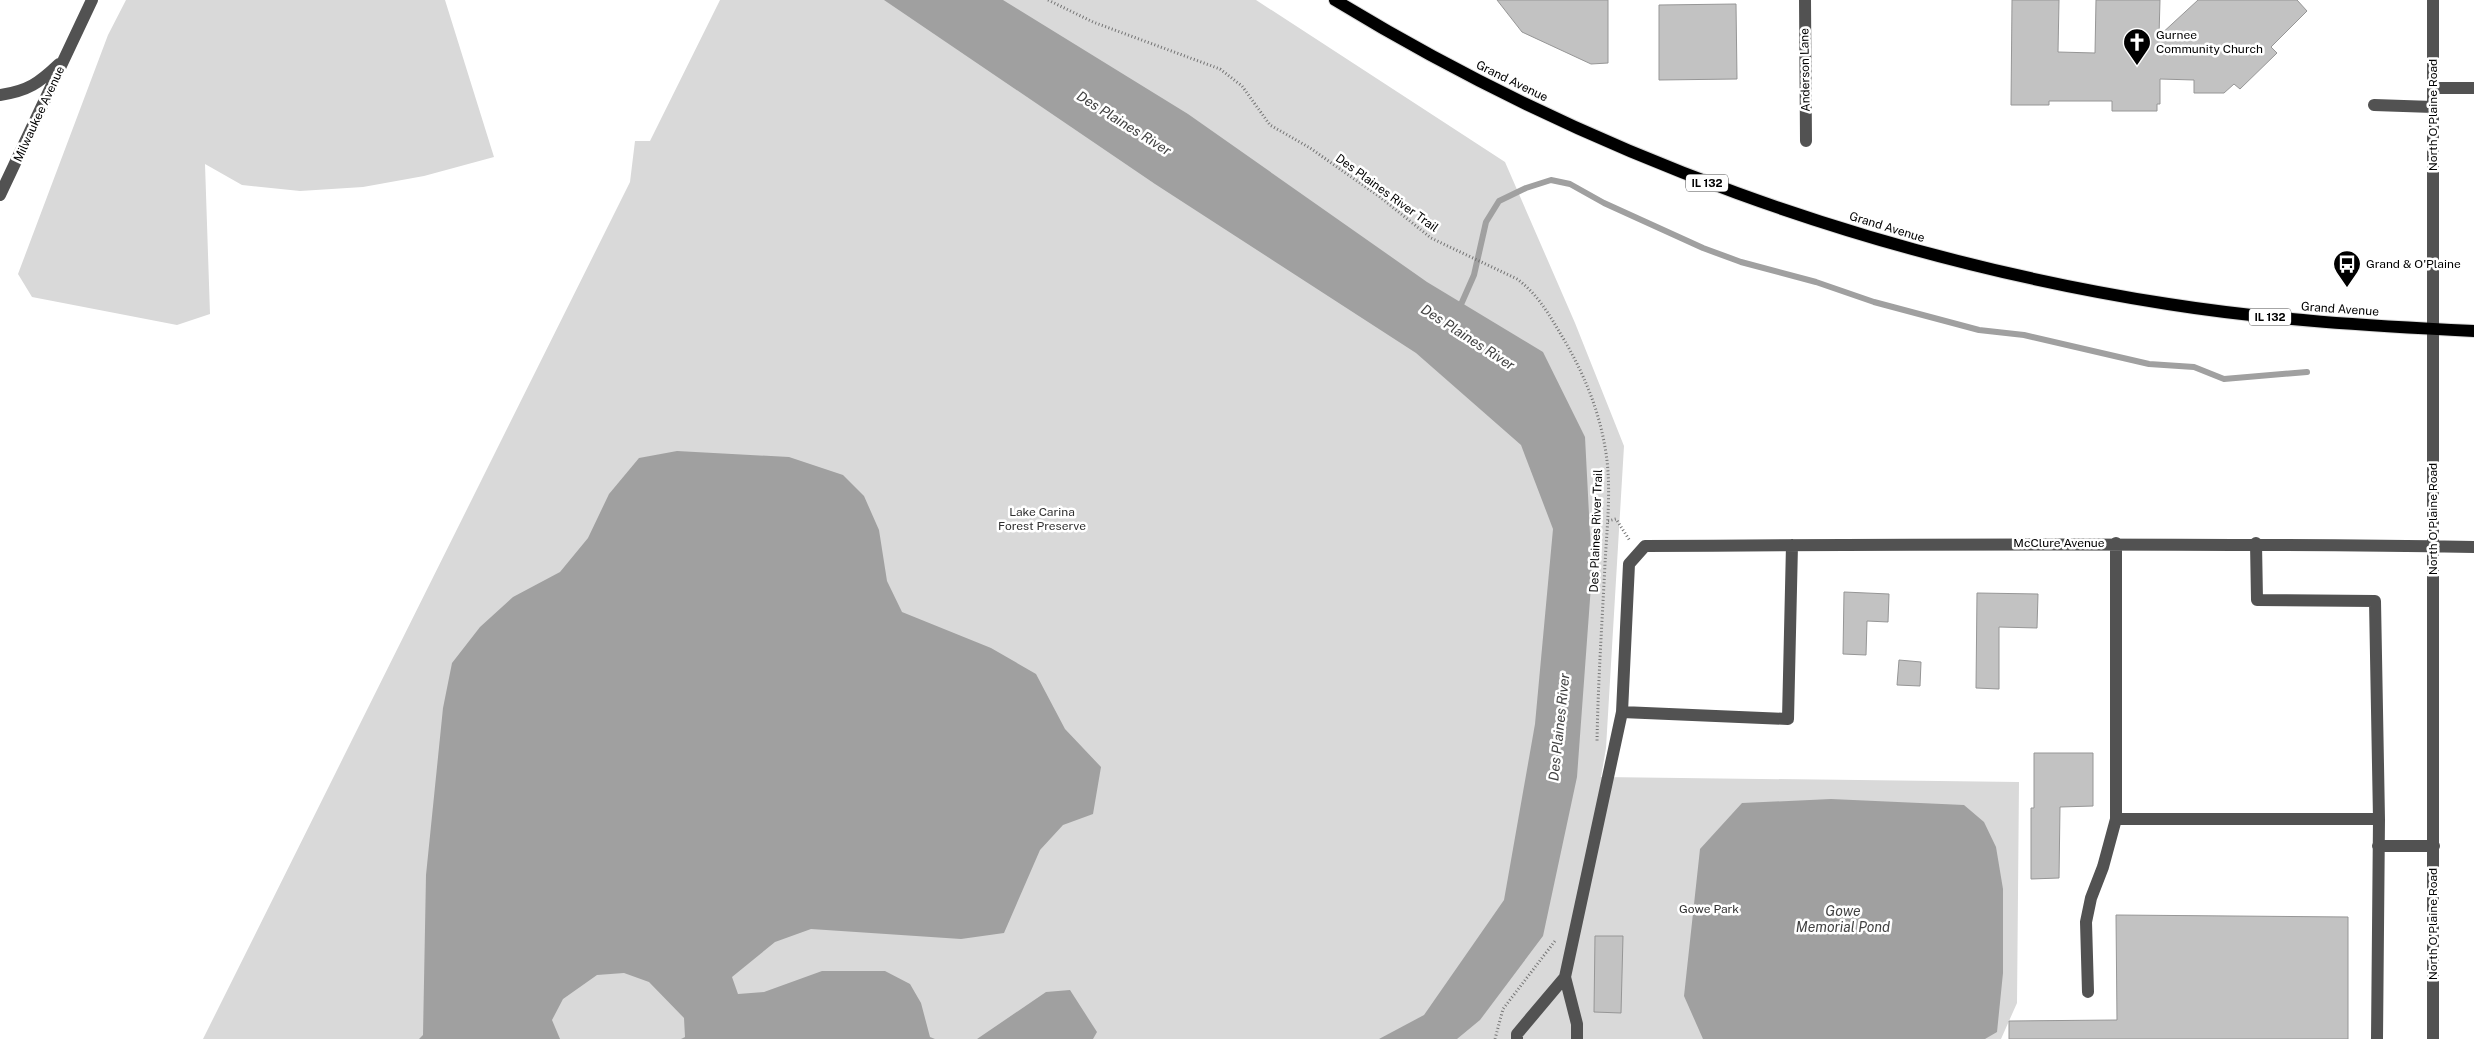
<svg xmlns="http://www.w3.org/2000/svg" width="2474" height="1039" font-family="'Public Sans',sans-serif">
<style>
.green{fill:#d9d9d9}
.water{fill:#a0a0a0}
.lines{fill:none;stroke-linecap:round;stroke-linejoin:round}
.stream{stroke:#a0a0a0;stroke-width:6}
.building{fill:#c2c2c2;stroke:#969696}
.major-casing{stroke:#dbdbdb;stroke-width:14}
.path{stroke:#747474;stroke-width:3;stroke-dasharray:1 2.5;stroke-linecap:butt}
.minor{stroke:#525252;stroke-width:12}
.major{stroke:#000;stroke-width:12}
.labels{text-anchor:middle;stroke-width:5;stroke-linejoin:round;paint-order:stroke}
.shield{fill:#fff;stroke:#4c4c4c;stroke-width:1}
.shield-label{font-size:11px;font-weight:bold;fill:#000}
.poi-label{font-size:12px;fill:#000;stroke:#fff;text-anchor:start}
.street-label{font-size:12px;fill:#000;stroke:#fff}
.park-label{font-size:12px;fill:#303030;stroke:#fff}
.water-label{font-size:14px;font-style:italic;fill:#414141;stroke:#fff}
</style>
<rect width="100%" height="100%" fill="#fff"/>
<path class="green" d="M126 0H445L494 157 424 176 363 187 300 191 242 185 205 164 210 314 177 325 32 297 18 274 108 35Z
M720 0H1256L1505 162 1575 323 1624 446 1606 748 1601 777 2019 782 2017 1003 2001 1039H203L630 182 635 141H650Z"/>
<path class="water" d="M884 0H1003L1188 114 1427 282 1543 352 1585 437 1592 572 1577 777 1543 936 1480 1020 1457 1039H1379L1424 1015 1504 900 1535 724 1553 529 1521 445 1416 353 1155 184Z
M677 451 789 457 843 475 864 496 879 530 887 581 902 612 991 648 1036 674 1065 729 1101 767 1093 814 1063 825 1040 850 1004 933 961 939 811 929 775 942 732 977 738 994 764 992 822 971H885L910 984 921 1003 930 1037 935 1039H681L685 1037 684 1018 649 982 624 973 597 975 563 999 552 1020 560 1039H419L423 1035 426 875 443 708 452 663 480 627 513 597 560 572 588 538 609 494 639 458Z
M1831 799 1964 805 1984 822 1996 847 2003 889V973L1997 1032 1985 1039H1703L1684 996 1700 849 1742 803Z
M1070 990 1097 1032 1093 1039H977L1046 992Z"/>
<g class="lines">
<path class="stream" d="M1459 309 1474 275 1486 222 1499 201 1526 188 1551 180 1570 184 1604 203 1703 248 1741 262 1816 282 1874 302 1979 330 2024 335 2149 364 2194 367 2224 379 2307 372"/>
</g>
<path class="building" d="M1497 0H1608V63L1591 64 1522 32Z
M2012 0H2059L2058 52 2095 53 2096 0H2160L2159 36 2198 0H2297L2307 11 2271 47 2277 53 2240 89 2234 84 2224 93H2194V80L2160 79V104H2157V111H2112V101H2049V105H2011Z
M1736 4 1737 79 1659 80V5Z
M1844 592 1889 594 1888 622 1867 621 1866 655 1843 654Z
M1977 593 2038 594 2037 628 1999 627V689L1976 688Z
M1899 660 1921 662 1920 686 1897 685Z
M2034 753H2093V806L2060 807 2059 878 2031 879V808H2034Z
M2116 915 2348 917V1039H2009V1021L2117 1020Z
M1595 936H1623L1621 1013 1594 1012Z"/>
<g class="lines">
<g class="major-casing">
<path id="major" d="M1335 0C1589 155 1874 258 2168 304 2269 320 2372 326 2474 331"/>
</g>
<path class="path" d="M1048 0 1093 22 1220 69 1242 86 1270 125 1310 148 1380 197 1431 238 1517 279C1538 294 1550 316 1563 338 1583 372 1598 407 1605 447 1612 485 1607 525 1605 564 1602 624 1598 683 1597 742
M1608 521 1616 519 1630 541
M1495 1039 1503 1009 1555 941"/>
<path class="minor" d="M1805 0 1806 141
M2433 88H2474
M0 95C28 91 39 83 59 64
M2374 105 2433 107
M0 195 92 0
M1792 545 1788 719 1622 712 1629 564 1645 546C1921 544 2198 543 2474 547
M2116 819H2379L2375 601 2257 600 2256 543
M2378 846H2434
M2088 992 2086 922 2091 898 2103 867 2116 819V543
M1517 1039V1034L1565 977
M1577 1039V1024L1565 977 1622 712
M2377 1039 2379 819
M2433 1039V0"/>
<use href="#major" class="major"/>
</g>
<defs>
<g id="church-pin" transform="scale(1.4375)"><path d="M0 17L-7.5 6A9.5 9.5 0 1 1 7.5 6Z" fill="#000" stroke="#fff"/><path d="M-1.2-6h2.4v3.5h3.3v2.4h-3.3V6h-2.4V-.1h-3.3v-2.4h3.3Z" fill="#fff"/></g>
<g id="bus-pin" transform="scale(1.4375)"><path d="M0 17L-7.5 6A9.5 9.5 0 1 1 7.5 6Z" fill="#000" stroke="#fff"/><path d="M-5-6H5V4H4V6H2V4H-2V6H-4V4H-5ZM-3.5-4V0h7V-4ZM-3.5 1.2v1.5H-2V1.2ZM2 1.2v1.5H3.5V1.2Z" fill="#fff"/></g>
</defs>
<g fill-rule="evenodd">
<use href="#church-pin" x="2137" y="42"/>
<use href="#bus-pin" x="2347" y="264"/>
</g>
<g class="labels">
<g class="shield">
<rect x="1686" y="174.5" width="42" height="17" rx="4"/>
<rect x="2249" y="308.5" width="42" height="17" rx="4"/>
</g>
<g class="shield-label">
<text x="1707" y="187">IL 132</text>
<text x="2270" y="321">IL 132</text>
</g>
<g class="poi-label">
<text x="2156" y="39">Gurnee<tspan x="2156" dy="14">Community Church</tspan></text>
<text x="2366" y="268">Grand &amp; O'Plaine</text>
</g>
<g class="street-label">
<text transform="translate(1805 70) rotate(-91)" y="4">Anderson Lane</text>
<text transform="translate(1512 81) rotate(26)" y="4">Grand Avenue</text>
<text transform="translate(39 114) rotate(-65)" y="4">Milwaukee Avenue</text>
<text transform="translate(2433 115) rotate(-90)" y="4">North O'Plaine Road</text>
<text transform="translate(1387 193) rotate(36)" y="4">Des Plaines River Trail</text>
<text transform="translate(1887 227) rotate(17)" y="4">Grand Avenue</text>
<text transform="translate(2340 309) rotate(4)" y="4">Grand Avenue</text>
<text transform="translate(2433 519) rotate(-90)" y="4">North O'Plaine Road</text>
<text transform="translate(1596 531) rotate(-88)" y="4">Des Plaines River Trail</text>
<text x="2059" y="547">McClure Avenue</text>
<text transform="translate(2433 924) rotate(-90)" y="4">North O'Plaine Road</text>
</g>
<g class="park-label">
<text x="1042" y="516">Lake Carina<tspan x="1042" dy="14">Forest Preserve</tspan></text>
<text x="1709" y="913">Gowe Park</text>
</g>
<g class="water-label">
<text transform="translate(1124 123) rotate(32)" y="5">Des Plaines River</text>
<text transform="translate(1468 337) rotate(33)" y="5">Des Plaines River</text>
<text transform="translate(1559 727) rotate(-84)" y="5">Des Plaines River</text>
<text x="1843" y="916">Gowe<tspan x="1843" dy="16">Memorial Pond</tspan></text>
</g>
</g>
</svg>
